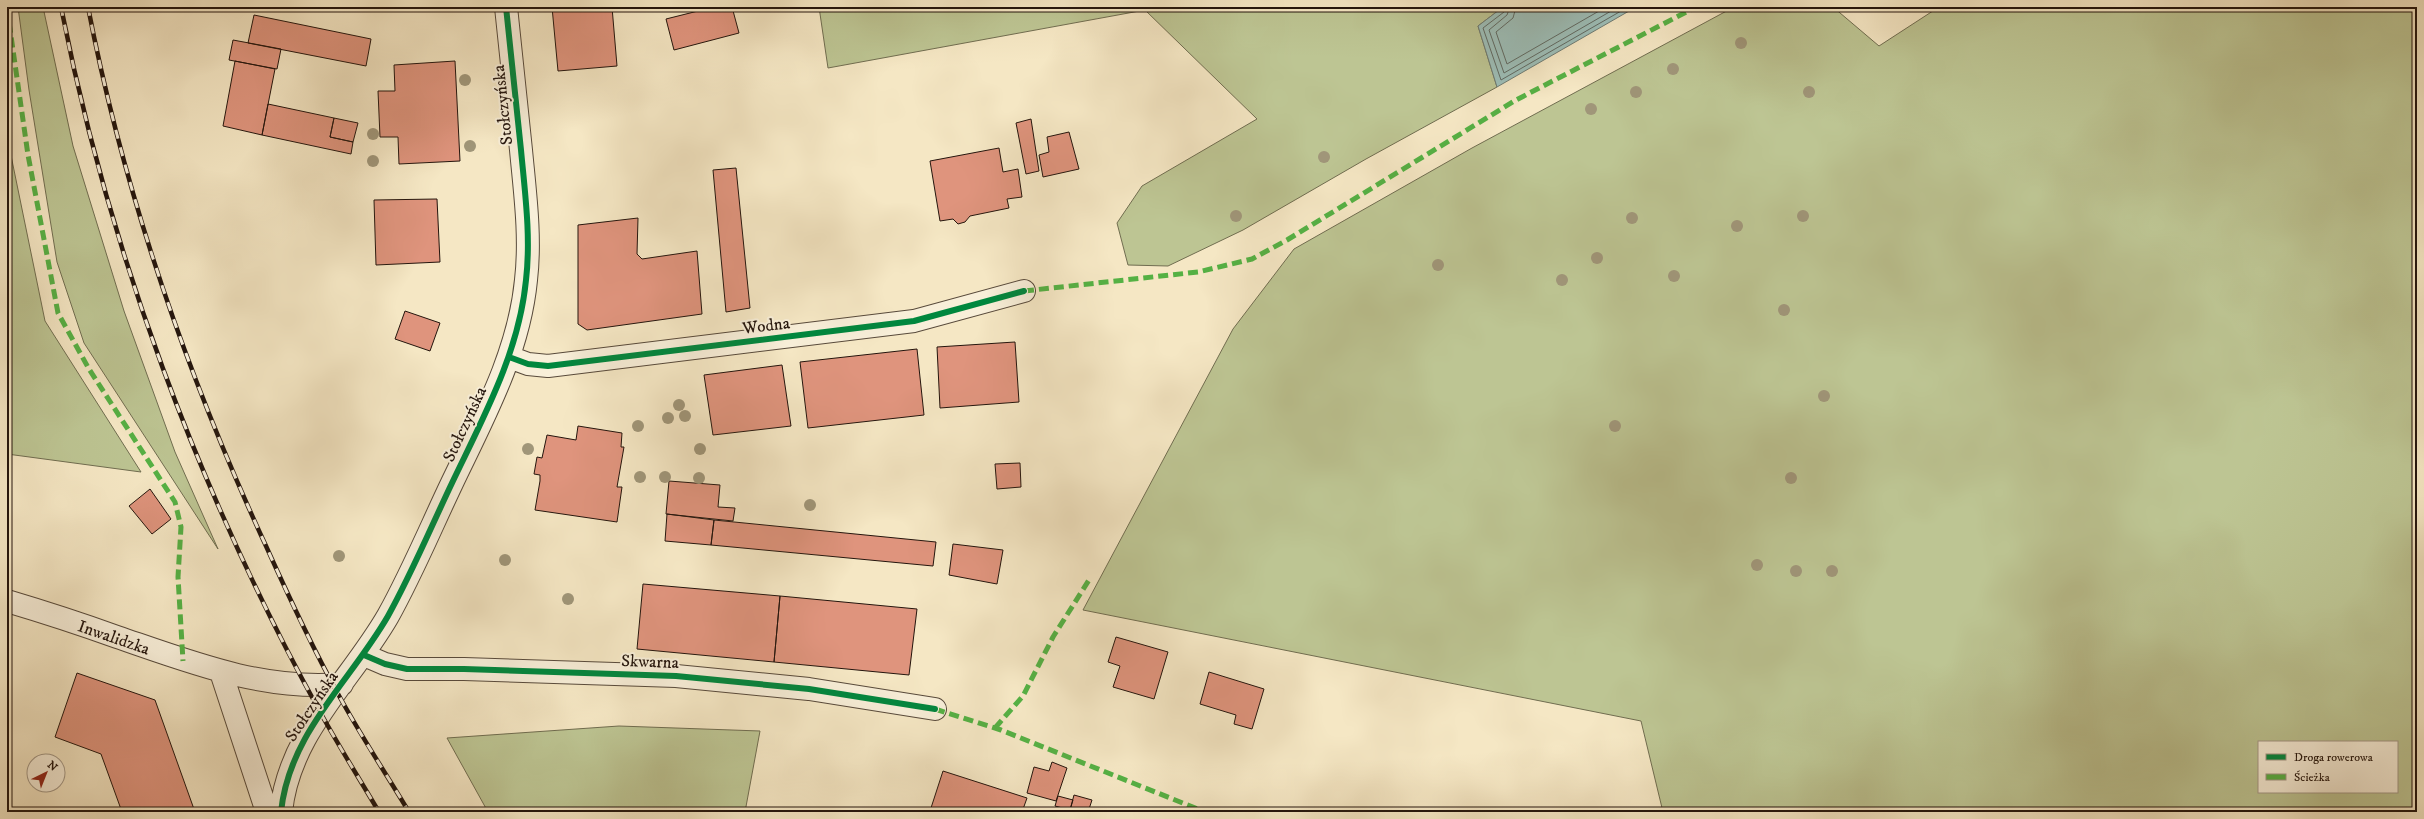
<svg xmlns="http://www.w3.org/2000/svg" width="2424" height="819" font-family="'IM FELL DW Pica',serif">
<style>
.green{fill:#bdc593;stroke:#706d50;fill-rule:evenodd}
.water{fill:#9dbfb9;stroke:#6d7b74}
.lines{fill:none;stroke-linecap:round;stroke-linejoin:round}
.shore{stroke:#606a63;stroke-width:1}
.building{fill:#df947d;stroke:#24150d}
.minor-casing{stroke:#584a3b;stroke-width:24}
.minor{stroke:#f8efd9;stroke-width:22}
.rail-casing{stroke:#24150d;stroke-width:4.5}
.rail{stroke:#f8efd9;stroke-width:3;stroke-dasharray:9;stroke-linecap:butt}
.quiet{stroke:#55b144;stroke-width:5;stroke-dasharray:10 5;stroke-linecap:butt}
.cycleway-casing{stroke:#f8efd9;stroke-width:8}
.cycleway{stroke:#00873e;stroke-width:6}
.tree{fill:#a09679}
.labels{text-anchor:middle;stroke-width:4;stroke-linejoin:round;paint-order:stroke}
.street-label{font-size:17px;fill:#24150d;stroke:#f8efd9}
</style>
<rect width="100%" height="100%" fill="#f5e7c4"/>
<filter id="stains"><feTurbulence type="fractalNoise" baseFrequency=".005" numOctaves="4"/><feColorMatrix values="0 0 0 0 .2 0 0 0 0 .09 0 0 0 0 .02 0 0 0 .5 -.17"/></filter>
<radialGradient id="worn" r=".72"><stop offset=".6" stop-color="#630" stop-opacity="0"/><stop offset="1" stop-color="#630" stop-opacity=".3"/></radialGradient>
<path class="green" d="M18 7H43L73 146 124 311 175 452 218 549 84 343 57 262 29 90Z
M819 7H1503L1478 26 1497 87 1366 159 1243 230 1168 266 1128 265 1117 223 1142 186 1257 119 1145 10 828 68Z
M1734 7H1833L1879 46 1939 7H2417V812H1663L1641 721 1083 610 1233 329 1294 249 1472 148ZM2259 742H2397V792H2259Z
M7 136 45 321 141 472 7 454Z
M619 726 760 731 745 812H488L447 738Z"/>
<path class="water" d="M1503 7H1636L1497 87 1478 26Z"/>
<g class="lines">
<path class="shore" d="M1505 7 1504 12 1483 28 1501 80 1628 7
M1510 7 1507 15 1489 30 1504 73 1618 7
M1516 7 1513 18 1496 32 1507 64 1606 7"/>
</g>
<path class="building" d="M552 7H612L617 66 558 71Z
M714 7H732L739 33 674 50 666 19Z
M254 15 371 39 366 66 248 43Z
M233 40 281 49 277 69 229 60Z
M235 61 275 69 262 135 223 126Z
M455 61 460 161 399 164 398 137H380L378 91H395L394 65Z
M268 104 334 118 330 137 353 142 351 154 262 135Z
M334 118 358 123 353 142 330 137Z
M1031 119 1039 171 1026 174 1016 123Z
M1069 132 1079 169 1043 177 1039 155 1049 152 1047 137Z
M999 148 1003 172 1018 169 1022 197 1007 199 1009 208 970 216 965 222 958 224 953 219 940 221 930 161Z
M736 168 750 308 726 312 713 170Z
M437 199 440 262 376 265 374 200Z
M638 218 637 254 642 259 697 251 702 314 587 330 578 324V225Z
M405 311 440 323 430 351 395 339Z
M1015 342 1019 402 940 408 937 347Z
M917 349 924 415 808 428 800 362Z
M782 365 791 426 713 435 704 375Z
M578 426 622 433 621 447H624L617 487H622L617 522 535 510 540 481V475L534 474 537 457 542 458 547 435 576 440Z
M1020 463 1021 487 997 489 995 464Z
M669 481 720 485 718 507 735 508 733 521 666 514Z
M150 489 171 519 152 534 129 506Z
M667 514 714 520 711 545 665 541Z
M714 520 936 542 933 566 711 545Z
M953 544 1003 550 997 584 949 575Z
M643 584 780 596 774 662 637 649Z
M780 596 917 609 909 675 774 662Z
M1116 637 1168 652 1154 699 1113 687 1120 666 1108 662Z
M1209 672 1264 689 1252 729 1234 724 1236 715 1200 704Z
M77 673 155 700 195 812H122L101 754 55 737Z
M1052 762 1067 768 1056 801 1027 793 1034 767 1049 771Z
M943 771 1027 798 1022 812 930 811Z
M1074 795 1092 800 1088 812 1070 810Z
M1058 796 1073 800 1070 810 1055 806Z
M818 810 841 812H818Z"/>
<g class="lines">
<g class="minor-casing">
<path id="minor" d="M509 357 528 364 548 366 914 321 1024 291
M7 601C44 612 81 624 117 637 190 662 263 691 342 684
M364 655 385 664 407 669H464L676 676 809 689 935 709
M221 672 267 812
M281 812C289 733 350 682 388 616 412 573 431 527 452 483 483 418 519 353 526 280 531 237 525 193 521 150 516 102 511 55 506 7"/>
</g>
<use href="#minor" class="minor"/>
<g class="rail-casing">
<path id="rail" d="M61 7C109 252 199 492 319 710 338 745 359 778 379 812
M88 7C124 193 187 375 266 546 288 595 311 645 337 692 359 733 385 772 409 812"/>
</g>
<use href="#rail" class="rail"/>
<path class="quiet" d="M7 8 28 155 58 313 89 369 175 502 181 527 178 577 183 661
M1024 291 1198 272 1252 259 1287 240 1516 100 1696 7
M935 709 1001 730 1205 812
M995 728 1023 696 1053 637 1089 580"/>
<g class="cycleway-casing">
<path id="cycleway" d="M509 357 528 364 548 366 914 321 1024 291
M364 655 385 664 407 669H464L676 676 809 689 935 709
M281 812C289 733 350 682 388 616 412 573 431 527 452 483 483 418 519 353 526 280 531 237 525 193 521 150 516 102 511 55 506 7"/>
</g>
<use href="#cycleway" class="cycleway"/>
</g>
<g class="tree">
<circle cx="1741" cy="43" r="6"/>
<circle cx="1673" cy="69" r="6"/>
<circle cx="465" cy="80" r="6"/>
<circle cx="1636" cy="92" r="6"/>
<circle cx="1809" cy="92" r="6"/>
<circle cx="1591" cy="109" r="6"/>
<circle cx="373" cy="134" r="6"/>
<circle cx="470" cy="146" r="6"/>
<circle cx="1324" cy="157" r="6"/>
<circle cx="373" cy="161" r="6"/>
<circle cx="1236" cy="216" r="6"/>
<circle cx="1803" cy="216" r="6"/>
<circle cx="1632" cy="218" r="6"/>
<circle cx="1737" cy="226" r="6"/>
<circle cx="1597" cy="258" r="6"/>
<circle cx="1438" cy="265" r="6"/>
<circle cx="1674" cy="276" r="6"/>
<circle cx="1562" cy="280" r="6"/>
<circle cx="1784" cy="310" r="6"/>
<circle cx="1824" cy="396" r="6"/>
<circle cx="679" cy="405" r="6"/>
<circle cx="685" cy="416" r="6"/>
<circle cx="668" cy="418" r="6"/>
<circle cx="638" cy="426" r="6"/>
<circle cx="1615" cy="426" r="6"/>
<circle cx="528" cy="449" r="6"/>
<circle cx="700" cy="449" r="6"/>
<circle cx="640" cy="477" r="6"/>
<circle cx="665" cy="477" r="6"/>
<circle cx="699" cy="478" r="6"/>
<circle cx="1791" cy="478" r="6"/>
<circle cx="810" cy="505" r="6"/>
<circle cx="339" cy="556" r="6"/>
<circle cx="505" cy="560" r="6"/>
<circle cx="1757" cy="565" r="6"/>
<circle cx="1796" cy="571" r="6"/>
<circle cx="1832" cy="571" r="6"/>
<circle cx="568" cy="599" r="6"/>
</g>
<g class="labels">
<g class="street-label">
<text transform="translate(502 105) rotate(-96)" y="6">Stołczyńska</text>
<text transform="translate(766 325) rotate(-7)" y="6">Wodna</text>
<text transform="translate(464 424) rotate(-65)" y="6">Stołczyńska</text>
<text transform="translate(114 637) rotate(19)" y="6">Inwalidzka</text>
<text transform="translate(650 661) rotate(2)" y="6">Skwarna</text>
<text transform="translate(311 706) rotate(-56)" y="6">Stołczyńska</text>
</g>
</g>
<rect width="2424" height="819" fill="none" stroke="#f5e7c4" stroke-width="24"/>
<rect x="8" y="8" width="2408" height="803" fill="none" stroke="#24150d" stroke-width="2"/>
<rect x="12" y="12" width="2400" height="795" fill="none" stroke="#24150d"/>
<rect x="2258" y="741" width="140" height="52" fill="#f8efd9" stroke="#a39887"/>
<rect x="2266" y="754" width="20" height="6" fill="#00873e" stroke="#a39887"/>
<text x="2294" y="761" font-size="12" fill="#24150d">Droga rowerowa</text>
<rect x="2266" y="774" width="20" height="6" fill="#55b144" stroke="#a39887"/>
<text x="2294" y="781" font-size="12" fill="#24150d">Ścieżka</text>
<g transform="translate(46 773) rotate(43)"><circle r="19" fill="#f8efd9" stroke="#a39887"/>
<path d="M0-3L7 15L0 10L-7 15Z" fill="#8f2418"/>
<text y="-6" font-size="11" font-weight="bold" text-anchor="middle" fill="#24150d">N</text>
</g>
<rect width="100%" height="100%" filter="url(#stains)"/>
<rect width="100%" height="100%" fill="url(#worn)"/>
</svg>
